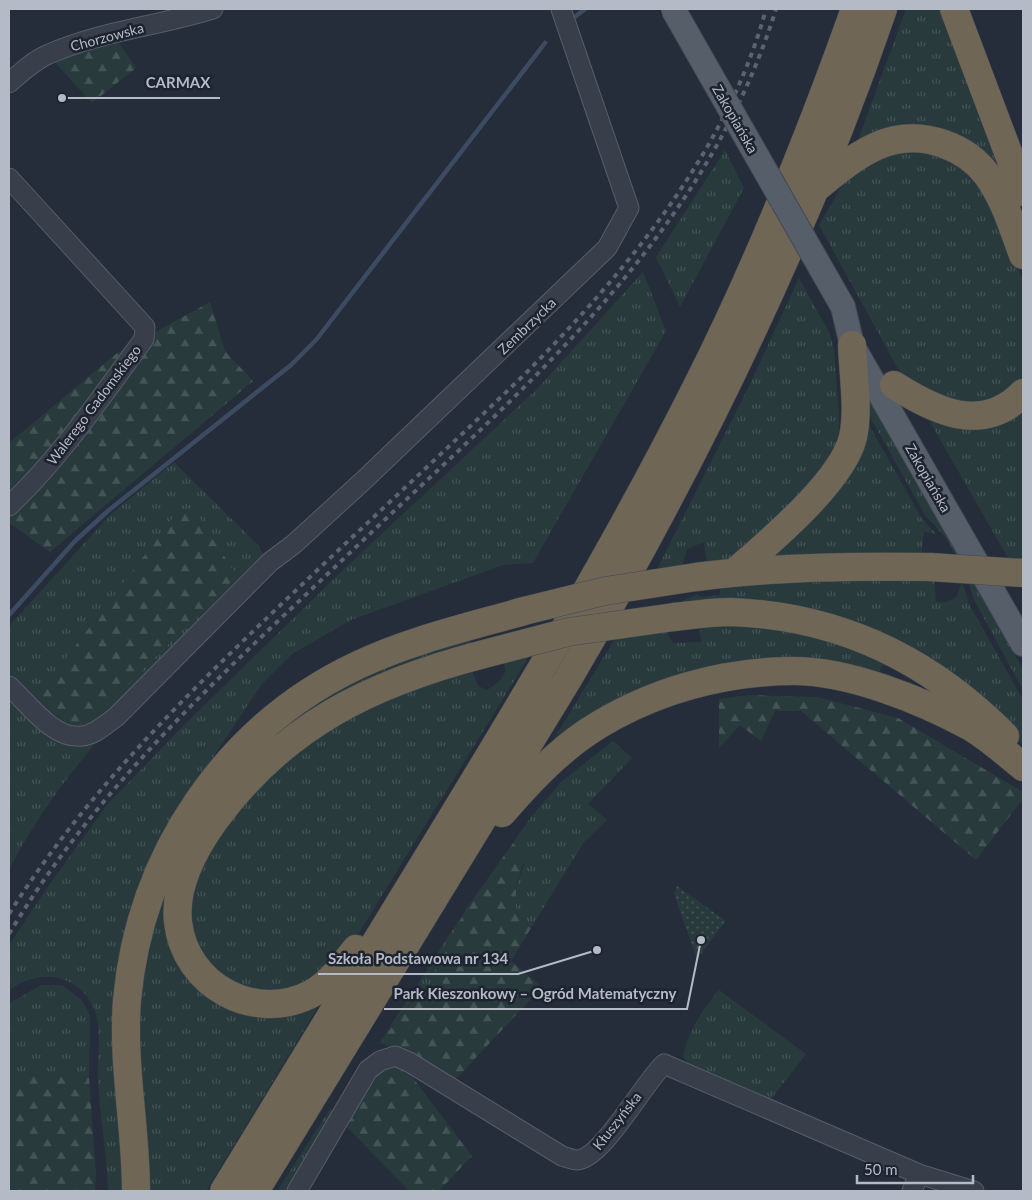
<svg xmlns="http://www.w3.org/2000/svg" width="1032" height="1200" font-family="Lato,sans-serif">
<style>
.grass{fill:url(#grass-tufts)}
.forest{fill:url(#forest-firs)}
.park{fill:url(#park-dots)}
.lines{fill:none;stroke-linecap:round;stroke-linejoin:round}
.stream{stroke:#3c4b61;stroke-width:4.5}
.minor-casing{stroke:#565d68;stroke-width:21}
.major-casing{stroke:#414853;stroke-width:26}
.highway-casing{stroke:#444a55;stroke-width:29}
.minor{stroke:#383f4a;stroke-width:19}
.major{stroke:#565e6a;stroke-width:24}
.highway{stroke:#6f6656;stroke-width:28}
.rail{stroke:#5b6371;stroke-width:4;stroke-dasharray:5 5;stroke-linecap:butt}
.major-bridge-casing{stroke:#414853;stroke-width:26;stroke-linecap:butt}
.highway-bridge-casing{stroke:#444a55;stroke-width:29;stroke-linecap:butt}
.major-bridge{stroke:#565e6a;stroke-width:24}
.highway-bridge{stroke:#6f6656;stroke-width:28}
.labels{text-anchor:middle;stroke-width:5;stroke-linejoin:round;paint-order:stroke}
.street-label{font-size:14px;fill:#b4bac6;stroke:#1e242f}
.leader{fill:none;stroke:#b4bac6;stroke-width:2}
.callout-dot{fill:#b4bac6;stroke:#1e242f;stroke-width:2}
.callout-label{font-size:15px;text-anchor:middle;font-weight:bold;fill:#b4bac6;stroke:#1e242f;stroke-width:5;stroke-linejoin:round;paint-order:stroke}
</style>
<defs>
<pattern id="grass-tufts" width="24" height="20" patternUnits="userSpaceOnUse" patternTransform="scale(1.25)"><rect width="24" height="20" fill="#283a3c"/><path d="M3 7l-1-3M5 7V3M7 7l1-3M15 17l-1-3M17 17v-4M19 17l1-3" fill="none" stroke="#455457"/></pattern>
<pattern id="forest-firs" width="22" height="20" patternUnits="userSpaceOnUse" patternTransform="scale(1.25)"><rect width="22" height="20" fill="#283a3c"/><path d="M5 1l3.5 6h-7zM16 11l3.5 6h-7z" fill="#455457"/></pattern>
<pattern id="park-dots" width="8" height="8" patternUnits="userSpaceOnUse" patternTransform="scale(1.25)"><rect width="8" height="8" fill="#283a3c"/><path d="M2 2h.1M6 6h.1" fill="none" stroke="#455457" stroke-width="1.8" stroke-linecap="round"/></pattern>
</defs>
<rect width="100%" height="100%" fill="#252d3a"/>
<path class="grass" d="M906 9H943L1023 219 986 158 857 143Z
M915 148 954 159 982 186 1023 281V376L1013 389 999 399 967 408 907 380 897 367 819 225 847 177 863 163Z
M725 150 744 188 680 307 656 257Z
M643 272 666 331 533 563 503 565 351 620 292 654 261 685 175 815 137 900 126 1191H108C107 1152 99 1113 98 1074 98 1057 100 1041 98 1024 94 990 62 968 29 980 22 982 15 986 9 990V945L49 885 107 805 180 729 344 569 536 390Z
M799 278 830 334 834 349 839 417V438L835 452 814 483 730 560 707 563 704 542 687 549 682 566 657 569 748 388Z
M861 382 959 555H955L946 538 925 515 865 408Z
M1023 407V560L1008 558 930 422 964 428Z
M865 418 922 519 936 534 924 532 921 554 767 560Z
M174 462 259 546 267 563C176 658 70 751 9 870V626L111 514Z
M934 579 936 602C945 603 950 602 957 596L962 581 969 604 1023 700V745L943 673 702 603 682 601 697 594 702 597 720 595V584L748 580Z
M968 581H974L1023 669V690L974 600Z
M742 623 841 641 897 668 882 665 879 674 789 661 549 747 616 637 665 630 673 643 701 642 699 624Z
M469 636 473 648 351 692 180 861 195 982 317 1005 315 1012 206 1191H146L137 999 159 893 238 762 351 678Z
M530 655 346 954 307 987 259 995 213 971 188 924 191 885 225 824 291 754 365 707 471 668 478 686 487 690C496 685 502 680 506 670L503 662Z
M613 741 632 758 588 804 607 820 584 842 531 928 516 912V888L524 865 513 843 531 817 562 781Z
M466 909 433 974 449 988 436 1002 421 990 380 1042Z
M42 985H62L82 1000 90 1016 89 1078 9 1073V1003Z
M719 990 806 1054 771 1099 688 1063 683 1057C687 1033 703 1008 719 990Z
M330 1109 337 1116 293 1191H277Z"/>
<path class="forest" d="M119 43 136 68 92 103 52 59 76 49Z
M210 302 225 351 253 381 50 552 9 523V443L117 353Z
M194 509 237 576 80 732 60 725 34 700 176 514Z
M749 695 817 697 898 718 1023 792V799L976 860 801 711H775L761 741 740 725 719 748V699Z
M513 843 525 856 516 888V912L531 928 511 961 542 987 453 1082 380 1042 422 990 436 1002 448 988 433 974 466 909Z
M384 1064 404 1066 472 1156 439 1191H409L344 1124 373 1075Z
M9 1073 89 1078 96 1173 95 1191H9Z"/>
<path class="park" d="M677 886 726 921 697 959 674 894Z"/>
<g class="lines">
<path class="stream" d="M576 16 585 9
M9 615 75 541 109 510 291 365 316 340 545 43"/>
<g class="minor-casing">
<path id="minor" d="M9 83C21 73 34 60 49 54 101 31 159 26 213 9
M9 178 145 327 144 339C101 397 61 457 9 506
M9 686C28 703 53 740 82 736 95 735 106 724 116 717L270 562 294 544 364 480 607 248 629 208 561 9
M297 1191 368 1070 380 1061 395 1056 409 1062 562 1156C566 1157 573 1160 577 1160 602 1159 643 1084 664 1064L919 1174 974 1191
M912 1191 919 1174"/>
</g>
<g class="major-casing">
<path id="major" d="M843 307 852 345 1023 644"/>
</g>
<g class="highway-casing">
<path id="highway" d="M954 9 1023 192
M815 189C855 156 891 125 944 144 961 150 976 160 987 175 1004 198 1013 228 1023 255
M894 385C935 411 983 435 1023 393
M735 572C768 543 843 481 853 437 859 411 853 373 852 345
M696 577C774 567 851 566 930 567
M674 617C693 615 712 612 731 612 840 616 929 659 1005 736
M502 813C528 783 556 753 589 731 649 692 722 671 794 671 849 671 921 700 969 726 988 737 1006 753 1023 767
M356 949C343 965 330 984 311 994 255 1023 185 986 178 922 174 886 194 849 214 821 284 725 372 683 484 654
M136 1191C136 1128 122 1064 127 1000 140 856 226 727 358 665 411 640 468 627 524 611
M224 1191C297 1072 370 953 442 834 531 688 619 541 696 388 758 266 809 138 855 9
M255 1191 568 679C693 466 803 243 883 9"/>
</g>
<use href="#minor" class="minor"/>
<use href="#major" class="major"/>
<use href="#highway" class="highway"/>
<path class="rail" d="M9 914C86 792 187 694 291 595 369 521 448 448 525 374 626 272 728 150 766 9
M9 934C83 811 175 719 278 621 332 570 384 520 438 470 581 336 716 201 776 9"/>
<g class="major-bridge-casing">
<path id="major-bridge" d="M673 9 843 307"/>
</g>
<g class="highway-bridge-casing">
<path id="highway-bridge" d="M930 567 1023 573
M524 611 605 591 696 577
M484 654 568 632 674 617"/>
</g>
<use href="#major-bridge" class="major-bridge"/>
<use href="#highway-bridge" class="highway-bridge"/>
</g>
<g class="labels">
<g class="street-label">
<text transform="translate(107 37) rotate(-15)" y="5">Chorzowska</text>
<text transform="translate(735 119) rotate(60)" y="5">Zakopiańska</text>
<text transform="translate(527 326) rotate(-44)" y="5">Zembrzycka</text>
<text transform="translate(94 405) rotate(-53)" y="5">Walerego Gadomskiego</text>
<text transform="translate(928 478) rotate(60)" y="5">Zakopiańska</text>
<text transform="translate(617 1121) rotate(-52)" y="5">Kłuszyńska</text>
</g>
</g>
<path class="leader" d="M62 98L136 98H220M597 950L518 974H318M701 940L687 1009H384"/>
<g class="callout-dot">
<circle cx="62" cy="98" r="5"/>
<circle cx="597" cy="950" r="5"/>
<circle cx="701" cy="940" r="5"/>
</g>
<g class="callout-label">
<text x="178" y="88">CARMAX</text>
<text x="418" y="964">Szkoła Podstawowa nr 134</text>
<text x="535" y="999">Park Kieszonkowy – Ogród Matematyczny</text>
</g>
<rect width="1032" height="1200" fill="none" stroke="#b4bac6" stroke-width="20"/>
<path d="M857 1175v8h116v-8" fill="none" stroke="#b4bac6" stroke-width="2.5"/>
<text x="864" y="1175" font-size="15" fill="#b4bac6" stroke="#1e242f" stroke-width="4" paint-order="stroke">50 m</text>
</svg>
